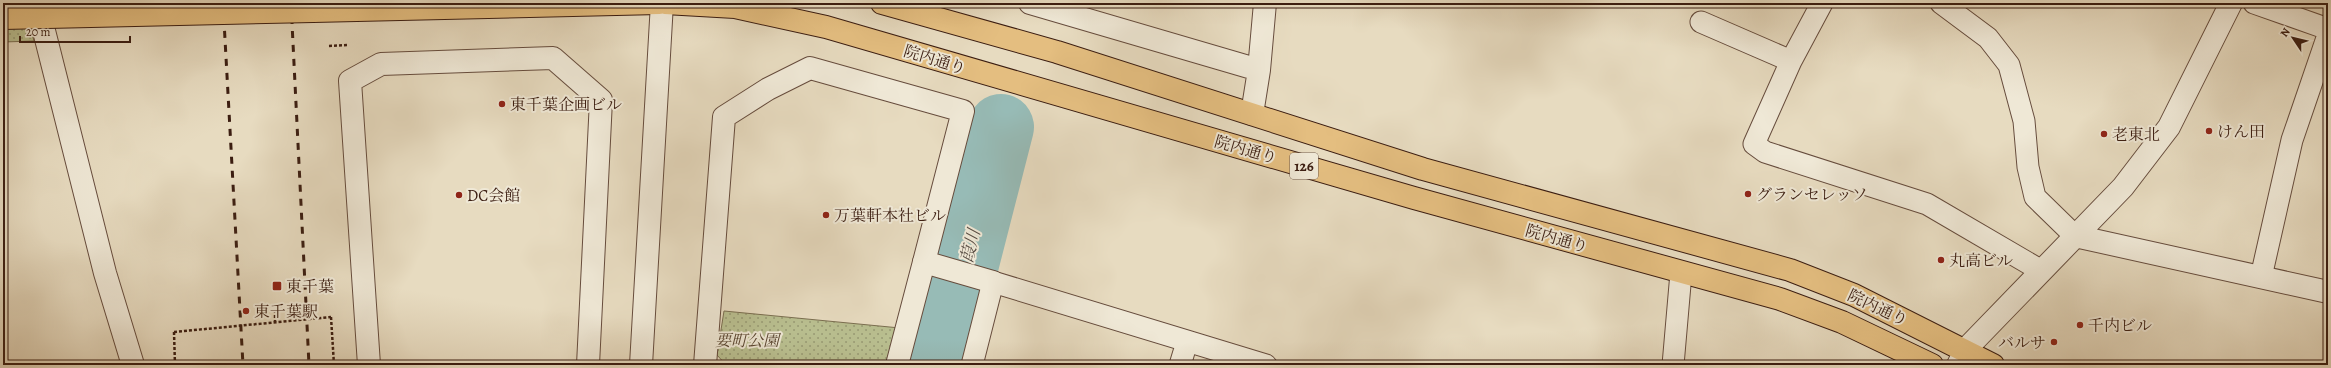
<svg xmlns="http://www.w3.org/2000/svg" width="2331" height="368" font-family="Alegreya,'Noto Serif JP',serif">
<style>
.park{fill:url(#park-dots);stroke:#7a6e50}
.lines{fill:none;stroke-linecap:round;stroke-linejoin:round}
.river{stroke:#97bbb6;stroke-width:66}
.service-casing{stroke:#664c3d;stroke-width:23}
.pedestrian-casing{stroke:#664c3d;stroke-width:24}
.minor-casing{stroke:#664c3d;stroke-width:24}
.tertiary-casing{stroke:#664c3d;stroke-width:24}
.trunk-casing{stroke:#3b1d11;stroke-width:24}
.path{stroke:#3b1d11;stroke-width:2.5;stroke-dasharray:3 2;stroke-linecap:butt}
.service{stroke:#efe8d6;stroke-width:21}
.pedestrian{stroke:#efe8d6;stroke-width:22}
.minor{stroke:#efe8d6;stroke-width:22}
.tertiary{stroke:#efe8d6;stroke-width:22}
.trunk{stroke:#e4be80;stroke-width:22}
.rail{stroke:#3b1d11;stroke-width:3;stroke-dasharray:7 7;stroke-linecap:butt}
.trunk-bridge-casing{stroke:#3b1d11;stroke-width:24;stroke-linecap:butt}
.path-bridge{stroke:#3b1d11;stroke-width:2.5;stroke-dasharray:3 2;stroke-linecap:butt}
.trunk-bridge{stroke:#e4be80;stroke-width:22}
.poi-dot{fill:#8f2418;stroke:#efe8d6;stroke-width:1.5}
.labels{text-anchor:middle;stroke-width:4;stroke-linejoin:round;paint-order:stroke}
.shield{fill:#efe8d6;stroke:#715a4c;stroke-width:1}
.shield-label{font-size:15px;font-weight:bold;fill:#3b1d11}
.street-label{font-size:16px;fill:#3b1d11;stroke:#efe8d6}
.poi-label{font-size:16px;fill:#3b1d11;stroke:#efe8d6;text-anchor:start}
.park-label{font-size:16px;font-style:italic;fill:#5a4631;stroke:#efe8d6}
.water-label{font-size:17px;font-style:italic;fill:#574c43;stroke:#efe8d6}
</style>
<defs>
<pattern id="park-dots" width="8" height="8" patternUnits="userSpaceOnUse"><rect width="8" height="8" fill="#b9bf90"/><path d="M2 2h.1M6 6h.1" fill="none" stroke="#989b74" stroke-width="1.8" stroke-linecap="round"/></pattern>
</defs>
<rect width="100%" height="100%" fill="#e7dbc0"/>
<filter id="stains"><feTurbulence type="fractalNoise" baseFrequency=".005" numOctaves="4"/><feColorMatrix values="0 0 0 0 .2 0 0 0 0 .09 0 0 0 0 .02 0 0 0 .5 -.17"/></filter>
<radialGradient id="worn" r=".72"><stop offset=".6" stop-color="#630" stop-opacity="0"/><stop offset="1" stop-color="#630" stop-opacity=".3"/></radialGradient>
<path class="park" d="M3 3H24L34 41 3 42Z
M724 311 900 328 889 365H726L717 355Z"/>
<g class="lines">
<path class="river" d="M940 365 1001 127"/>
<g class="service-casing">
<path id="service" d="M1822 3 1791 61 1754 144 1765 152 1927 204 2040 270
M1941 3 1988 38 2009 65 2024 121 2028 167 2035 197 2075 236
M2254 3 2328 29
M1701 22 1791 61
M2261 277 2292 140 2328 35
M972 365 993 282 1266 365
M1180 365 1187 342
M1673 365 1681 273"/>
</g>
<g class="pedestrian-casing">
<path id="pedestrian" d="M705 365 724 117 768 89 810 68 963 111 924 262 993 282"/>
</g>
<g class="minor-casing">
<path id="minor" d="M37 3 105 273 133 365
M1030 3 1259 70
M1252 114 1259 70 1265 3
M2075 236 2328 292
M1966 349 2123 187 2169 127 2231 3
M369 365 350 81 381 64 553 58 601 100 588 365
M897 365 924 262"/>
</g>
<g class="tertiary-casing">
<path id="tertiary" d="M641 365 662 3
M1958 365 1966 349"/>
</g>
<g class="trunk-casing">
<path id="trunk" d="M665 3 735 7 826 27 1414 198 1780 299 1842 322 1932 365
M882 3 1057 52 1423 169 1790 270 1854 295 1993 365
M313 11 659 3"/>
</g>
<path class="path" d="M329 46 349 45
M275 310V322
M331 317 334 365
M174 332 175 365"/>
<use href="#service" class="service"/>
<use href="#pedestrian" class="pedestrian"/>
<use href="#minor" class="minor"/>
<use href="#tertiary" class="tertiary"/>
<use href="#trunk" class="trunk"/>
<path class="rail" d="M223 3 243 365
M291 3 309 365"/>
<g class="trunk-bridge-casing">
<path id="trunk-bridge" d="M3 18 313 11"/>
</g>
<path class="path-bridge" d="M174 332 331 317"/>
<use href="#trunk-bridge" class="trunk-bridge"/>
</g>
<g class="poi-dot">
<circle cx="502" cy="104" r="4"/>
<circle cx="2209" cy="131" r="4"/>
<circle cx="2104" cy="134" r="4"/>
<circle cx="1748" cy="194" r="4"/>
<circle cx="459" cy="195" r="4"/>
<circle cx="826" cy="215" r="4"/>
<circle cx="1941" cy="260" r="4"/>
<rect x="272" y="281" width="10" height="10" rx="2"/>
<circle cx="246" cy="311" r="4"/>
<circle cx="2080" cy="325" r="4"/>
<circle cx="2054" cy="342" r="4"/>
</g>
<g class="labels">
<rect class="shield" x="1290" y="153" width="28" height="26" rx="3"/>
<g class="shield-label">
<text x="1304" y="171">126</text>
</g>
<g class="street-label">
<text transform="translate(935 59) rotate(17)" y="6">院内通り</text>
<text transform="translate(1246 149) rotate(16)" y="6">院内通り</text>
<text transform="translate(1557 238) rotate(16)" y="6">院内通り</text>
<text transform="translate(1878 307) rotate(25)" y="6">院内通り</text>
</g>
<g class="poi-label">
<text x="510" y="110">東千葉企画ビル</text>
<text x="2217" y="137">けん田</text>
<text x="2112" y="140">老東北</text>
<text x="1756" y="200">グランセレッソ</text>
<text x="467" y="201">DC会館</text>
<text x="834" y="221">万葉軒本社ビル</text>
<text x="1949" y="266">丸高ビル</text>
<text x="286" y="292">東千葉</text>
<text x="254" y="317">東千葉駅</text>
<text x="2088" y="331">千内ビル</text>
<text x="2046" y="348" text-anchor="end">バルサ</text>
</g>
<g class="park-label">
<text x="747" y="346">要町公園</text>
</g>
<g class="water-label">
<text transform="translate(970 246) rotate(-76)" y="6">葭川</text>
</g>
</g>
<rect width="2331" height="368" fill="none" stroke="#e7dbc0" stroke-width="16"/>
<rect x="4" y="4" width="2323" height="360" fill="none" stroke="#3b1d11" stroke-width="2"/>
<rect x="8" y="8" width="2315" height="352" fill="none" stroke="#3b1d11"/>
<g transform="translate(2293 38) rotate(305)" stroke="#efe8d6" stroke-width="3" paint-order="stroke">
<path d="M0-3L7 15L0 10L-7 15Z" fill="#3b1d11"/>
<text y="-6" font-size="11" font-weight="bold" text-anchor="middle" fill="#3b1d11">N</text>
</g>
<path d="M20 36v6h110v-6" fill="none" stroke="#3b1d11" stroke-width="2"/>
<text x="26" y="36" font-size="12" fill="#3b1d11" stroke="#efe8d6" stroke-width="3" paint-order="stroke">20 m</text>
<rect width="100%" height="100%" filter="url(#stains)"/>
<rect width="100%" height="100%" fill="url(#worn)"/>
</svg>
